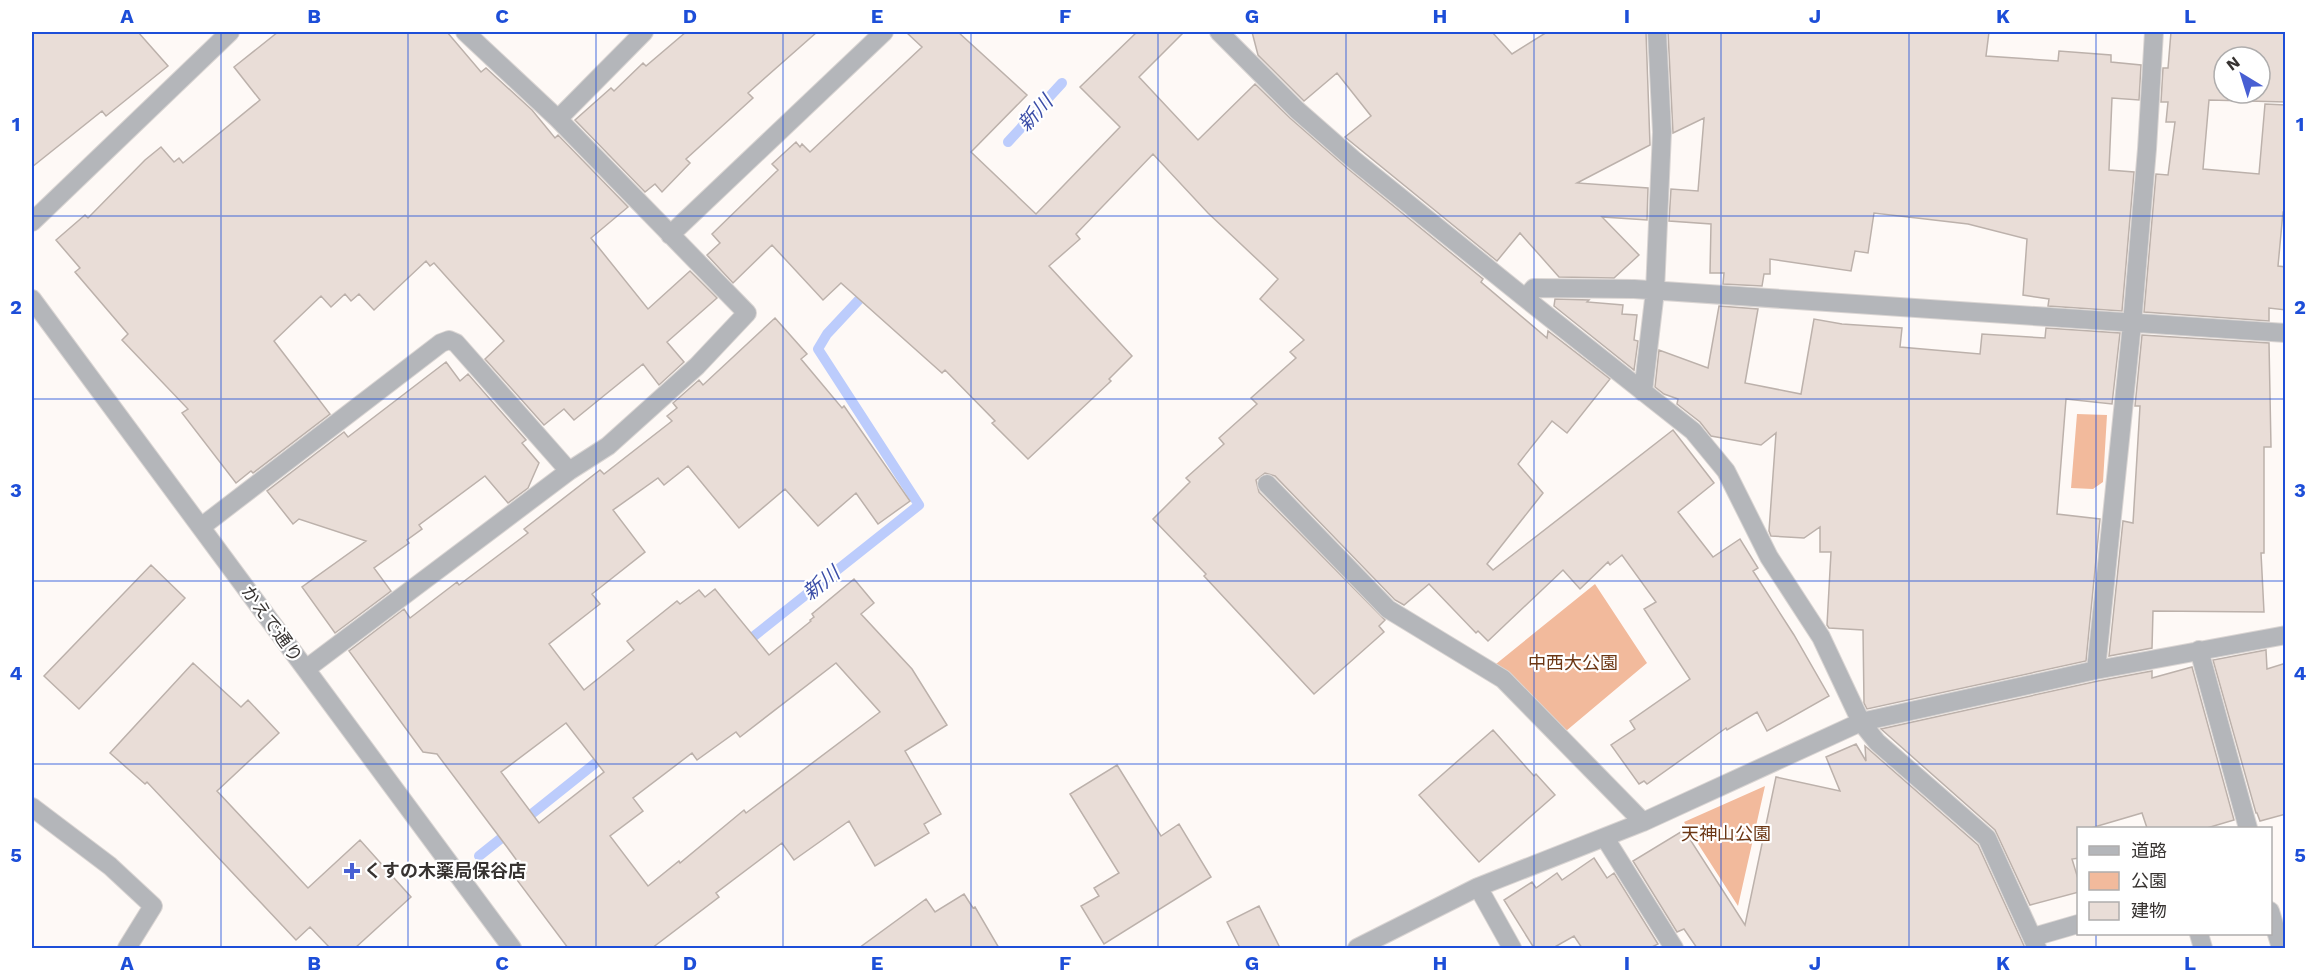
<svg xmlns="http://www.w3.org/2000/svg" width="2317" height="980" font-family="'Work Sans','Noto Sans JP',sans-serif">
<style>
.green{fill:#f2ba9c}
.lines{fill:none;stroke-linecap:round;stroke-linejoin:round}
.stream{stroke:#bcccfc;stroke-width:10}
.building{fill:#e9ddd7;stroke:#bcb1ab;stroke-width:1.5;fill-rule:evenodd}
.minor-casing{stroke:#dad5d3;stroke-width:20}
.minor{stroke:#b4b6ba;stroke-width:18}
.grid{fill:none;stroke:#1d4ed8;stroke-width:1.5;stroke-opacity:0.55}
.poi-dot{fill:#485fd3;stroke:#fff;stroke-width:2}
.labels{text-anchor:middle;stroke-width:4.5;stroke-linejoin:round;paint-order:stroke}
.street-label{font-size:18px;fill:#373331;stroke:#fff}
.park-label{font-size:18px;fill:#6c3715;stroke:#fff}
.poi-label{font-size:18px;font-weight:bold;fill:#373331;stroke:#fff;text-anchor:start}
.water-label{font-size:20px;font-style:italic;fill:#3a4da7;stroke:#fff}
.neatline{fill:none;stroke:#1d4ed8;stroke-width:2}
.grid-label{font-size:20px;text-anchor:middle;font-weight:bold;fill:#1d4ed8}
</style>
<rect width="100%" height="100%" fill="#fef9f6"/>
<path class="green" d="M2077 414 2107 415 2103 482 2093 489 2071 488Z
M1595 584 1647 663 1566 731 1496 664Z
M1765 786 1738 906 1684 822Z"/>
<g class="lines">
<path class="stream" d="M1008 142 1062 83
M744 644 919 505 818 349 827 334 869 289
M479 856 608 753"/>
</g>
<path class="building" d="M32 32H138L168 66 106 116 102 111 32 167Z
M278 32H447L481 72 486 68 532 110 555 138 558 135 628 207 591 238 648 309 690 271 717 298 667 342 684 362 659 385 643 364 574 420 564 409 544 425 485 359 504 341 434 263 430 266 426 261 374 310 359 294 351 301 345 294 331 307 321 296 274 341 330 414 253 473 251 471 236 483 182 413 188 409 122 340 128 334 75 272 80 268 56 240 85 215 88 218 145 160 161 147 174 162 179 158 183 163 260 100 234 67Z
M686 32H817L748 93 753 98 686 159 690 163 662 192 655 184 645 192 575 120 611 88 614 91 643 63 646 66Z
M906 32H958L1027 95 971 152 1036 214 1120 127 1080 87 1137 32H1184L1139 77 1198 140 1255 84 1290 118 1347 168 1483 279 1481 282 1547 338 1548 331 1610 379 1567 433 1552 421 1518 464 1543 493 1487 564 1493 570 1673 430 1714 483 1678 512 1713 557 1740 539 1758 568 1753 571 1794 635 1829 696 1767 731 1757 712 1727 730 1726 728 1647 784 1644 781 1639 784 1611 745 1635 729 1630 721 1690 679 1644 609 1656 602 1622 555 1610 565 1608 562 1580 589 1563 570 1488 641 1478 631 1476 633 1429 584 1404 605 1395 600 1275 476 1265 473 1256 480 1259 492 1385 620 1379 626 1384 632 1314 694 1204 576 1206 574 1153 519 1190 482 1186 478 1224 444 1219 438 1257 404 1251 398 1296 358 1290 352 1304 340 1260 299 1278 279 1208 213 1153 154 1076 234 1080 239 1049 266 1132 356 1109 379 1111 381 1028 459 992 423 995 421 945 370 942 373 841 283 823 300 772 245 733 283 707 255 720 243 712 234 778 170 772 164 796 142 800 147 802 144 810 152 922 47Z
M1252 32H1492L1512 54 1547 32H1646L1650 145 1577 183 1648 188 1647 220 1602 217 1639 255 1614 278 1559 277 1520 233 1497 261 1345 137 1371 116 1337 73 1304 101 1258 55Z
M1668 32H1989L1986 56 2058 61 2059 51 2111 55V62L2141 65 2139 100 2112 98 2109 170 2134 172 2122 311 2048 306 2049 299 2023 295 2027 239 1968 224 1874 213 1868 253 1855 251 1851 271 1770 259V274H1764L1762 286 1723 284 1724 273H1710L1711 224 1669 221 1671 189 1698 191 1704 118 1673 133Z
M2171 32H2286V102L2209 100 2203 169 2259 174 2265 104 2286 105V212H2283L2278 266 2286 267V310L2269 308V321L2144 312 2156 174 2168 175 2175 122H2166L2168 102H2161L2163 68H2168ZM2224 57H2260V93H2224Z
M1555 299 1589 300 1587 302 1623 305 1622 314 1637 315 1634 340 1638 341 1634 370 1554 306Z
M1719 306 1758 309 1745 383 1801 394 1814 319 1842 324 1902 328 1900 347 1980 354 1982 334 2045 338 2046 328 2120 333 2112 404 2066 399 2057 514 2100 519 2086 661 1867 709 1864 703 1863 630 1829 628 1827 625 1831 552H1820V527L1804 538 1771 536 1769 531 1776 433 1761 445 1711 436 1700 422 1677 404 1678 399 1664 394 1655 387 1659 350 1708 368Z
M775 318 807 354 801 359 842 408 844 406 910 501 878 524 856 493 818 526 785 489 739 528 688 466 664 485 658 478 613 510 645 552 592 594 600 604 549 644 584 690 634 650 627 641 677 601 680 604 699 590 705 597 715 589 769 655 811 621 810 620 814 617 812 614 854 579 874 603 861 614 912 669 947 725 905 751 941 814 924 824 929 833 875 866 849 821 794 860 782 843 716 893 719 897 652 948H568L517 880 526 873 507 847 437 754 423 752 349 651 404 609 410 618 457 582 459 585 528 533 524 529 600 470 604 474 672 421 667 416 677 408 673 403 699 380 703 385ZM836 663 880 712 746 813 744 810 680 863 679 861 648 886 610 836 643 811 633 798 692 753 697 760 736 732 740 737ZM566 723 604 772 539 823 501 772Z
M2142 335 2269 343 2271 447H2264V553H2261L2264 612 2153 611 2152 648 2109 656 2123 521 2133 523 2140 406H2135Z
M446 362 460 381 468 374 526 440 522 443 539 463 528 488 508 503 485 476 419 525 422 529 407 540 409 543 374 568 391 591 335 633 302 587 366 541 299 519 293 524 267 491 344 432 348 437Z
M151 565 185 598 79 709 44 676Z
M2266 650 2267 669 2286 663V814L2260 821 2257 813H2256L2213 660Z
M193 663 241 707 248 700 279 733 217 791 308 888 360 840 411 897 355 948H330L310 927 296 940 147 782 145 784 110 753Z
M2192 667 2234 820 2207 828H2147L2142 813 2091 828H2079V858L2072 859 2079 882V892L2030 905 1995 830 1881 729 2098 681 2152 671V678Z
M1493 730 1534 776 1536 774 1555 795 1479 862 1419 795Z
M1856 744 1866 761 1865 746 1978 845 2025 948H1697L1684 929 1677 932 1633 861 1684 830 1745 925 1776 777 1840 791 1826 757Z
M1117 765 1161 836 1179 824 1211 877 1104 944 1081 906 1099 896 1094 888 1119 873 1070 794Z
M1594 858 1607 878 1614 873 1658 944 1650 948H1582L1574 936 1553 948H1534L1504 900 1532 882 1536 888 1557 873 1562 880Z
M964 894 973 908 975 907 999 948H859L926 899 935 912Z
M1259 906 1280 948H1240L1227 922Z"/>
<g class="lines">
<g class="minor-casing">
<path id="minor" d="M1219 32 1297 110 1354 160 1525 298 1534 288 1634 289 2286 333
M558 119 644 32
M32 222 230 32
M670 235 884 32
M1525 298 1693 431 1726 471 1769 557 1821 637 1861 722 1877 742 1987 838 2037 948
M32 299 512 948
M1643 392 1655 291 1662 132 1657 32
M1267 484 1388 609 1503 679 1643 822
M201 527 441 343 449 340 456 343 569 471
M2199 650 2248 828
M306 669 569 471 608 446 697 366 747 313 558 119 465 32
M2096 670 2132 324 2147 149 2154 32
M32 807 110 866 153 906 127 948
M1605 838 1674 948
M1478 887 1512 948
M2270 911 2281 948
M2199 934 2203 948
M2033 937 2078 924
M1357 948 1478 887 1643 822 1861 722 2096 670 2286 635"/>
</g>
<use href="#minor" class="minor"/>
</g>
<path class="grid" d="M221 32V948M408 32V948M596 32V948M783 32V948M971 32V948M1158 32V948M1346 32V948M1534 32V948M1721 32V948M1909 32V948M2096 32V828M32 216H2286M32 399H2286M32 581H2286M32 764H2286M2096 934V948"/>
<path class="poi-dot" d="M349 862h6v6h6v6h-6v6h-6v-6h-6v-6h6z"/>
<g class="labels">
<g class="street-label">
<text transform="translate(272 624) rotate(54)" y="6">かえで通り</text>
</g>
<g class="park-label">
<text x="1573" y="669">中西大公園</text>
<text x="1726" y="840">天神山公園</text>
</g>
<g class="poi-label">
<text x="364" y="877">くすの木薬局保谷店</text>
</g>
<g class="water-label">
<text transform="translate(1035 113) rotate(-48)" y="7">新川</text>
<text transform="translate(821 583) rotate(-39)" y="7">新川</text>
</g>
</g>
<rect width="2317" height="980" fill="none" stroke="#ffffff" stroke-width="66"/>
<rect x="2077" y="827" width="195" height="108" fill="#ffffff" stroke="#afadad" stroke-width="1.5"/>
<rect x="2089" y="846" width="30" height="9" fill="#b4b6ba" stroke="#afadad" stroke-width="1.5"/>
<text x="2131" y="857" font-size="18" fill="#373331">道路</text>
<rect x="2089" y="872" width="30" height="18" fill="#f2ba9c" stroke="#afadad" stroke-width="1.5"/>
<text x="2131" y="887" font-size="18" fill="#373331">公園</text>
<rect x="2089" y="902" width="30" height="18" fill="#e9ddd7" stroke="#afadad" stroke-width="1.5"/>
<text x="2131" y="917" font-size="18" fill="#373331">建物</text>
<g transform="translate(2242 75) rotate(322)"><circle r="28" fill="#ffffff" stroke="#afadad" stroke-width="1.5"/>
<path d="M0-4.5L10 22L0 15L-10 22Z" fill="#485fd3"/>
<text y="-9" font-size="16" font-weight="bold" text-anchor="middle" fill="#373331">N</text>
</g>
<rect x="33" y="33" width="2251" height="914" class="neatline"/>
<g class="grid-label">
<text x="127" y="23">A</text>
<text x="314" y="23">B</text>
<text x="502" y="23">C</text>
<text x="690" y="23">D</text>
<text x="877" y="23">E</text>
<text x="1065" y="23">F</text>
<text x="1252" y="23">G</text>
<text x="1440" y="23">H</text>
<text x="1627" y="23">I</text>
<text x="1815" y="23">J</text>
<text x="2003" y="23">K</text>
<text x="2190" y="23">L</text>
<text x="16" y="131">1</text>
<text x="2300" y="131">1</text>
<text x="16" y="314">2</text>
<text x="2300" y="314">2</text>
<text x="16" y="497">3</text>
<text x="2300" y="497">3</text>
<text x="16" y="680">4</text>
<text x="2300" y="680">4</text>
<text x="16" y="862">5</text>
<text x="2300" y="862">5</text>
<text x="127" y="970">A</text>
<text x="314" y="970">B</text>
<text x="502" y="970">C</text>
<text x="690" y="970">D</text>
<text x="877" y="970">E</text>
<text x="1065" y="970">F</text>
<text x="1252" y="970">G</text>
<text x="1440" y="970">H</text>
<text x="1627" y="970">I</text>
<text x="1815" y="970">J</text>
<text x="2003" y="970">K</text>
<text x="2190" y="970">L</text>
</g>
</svg>
